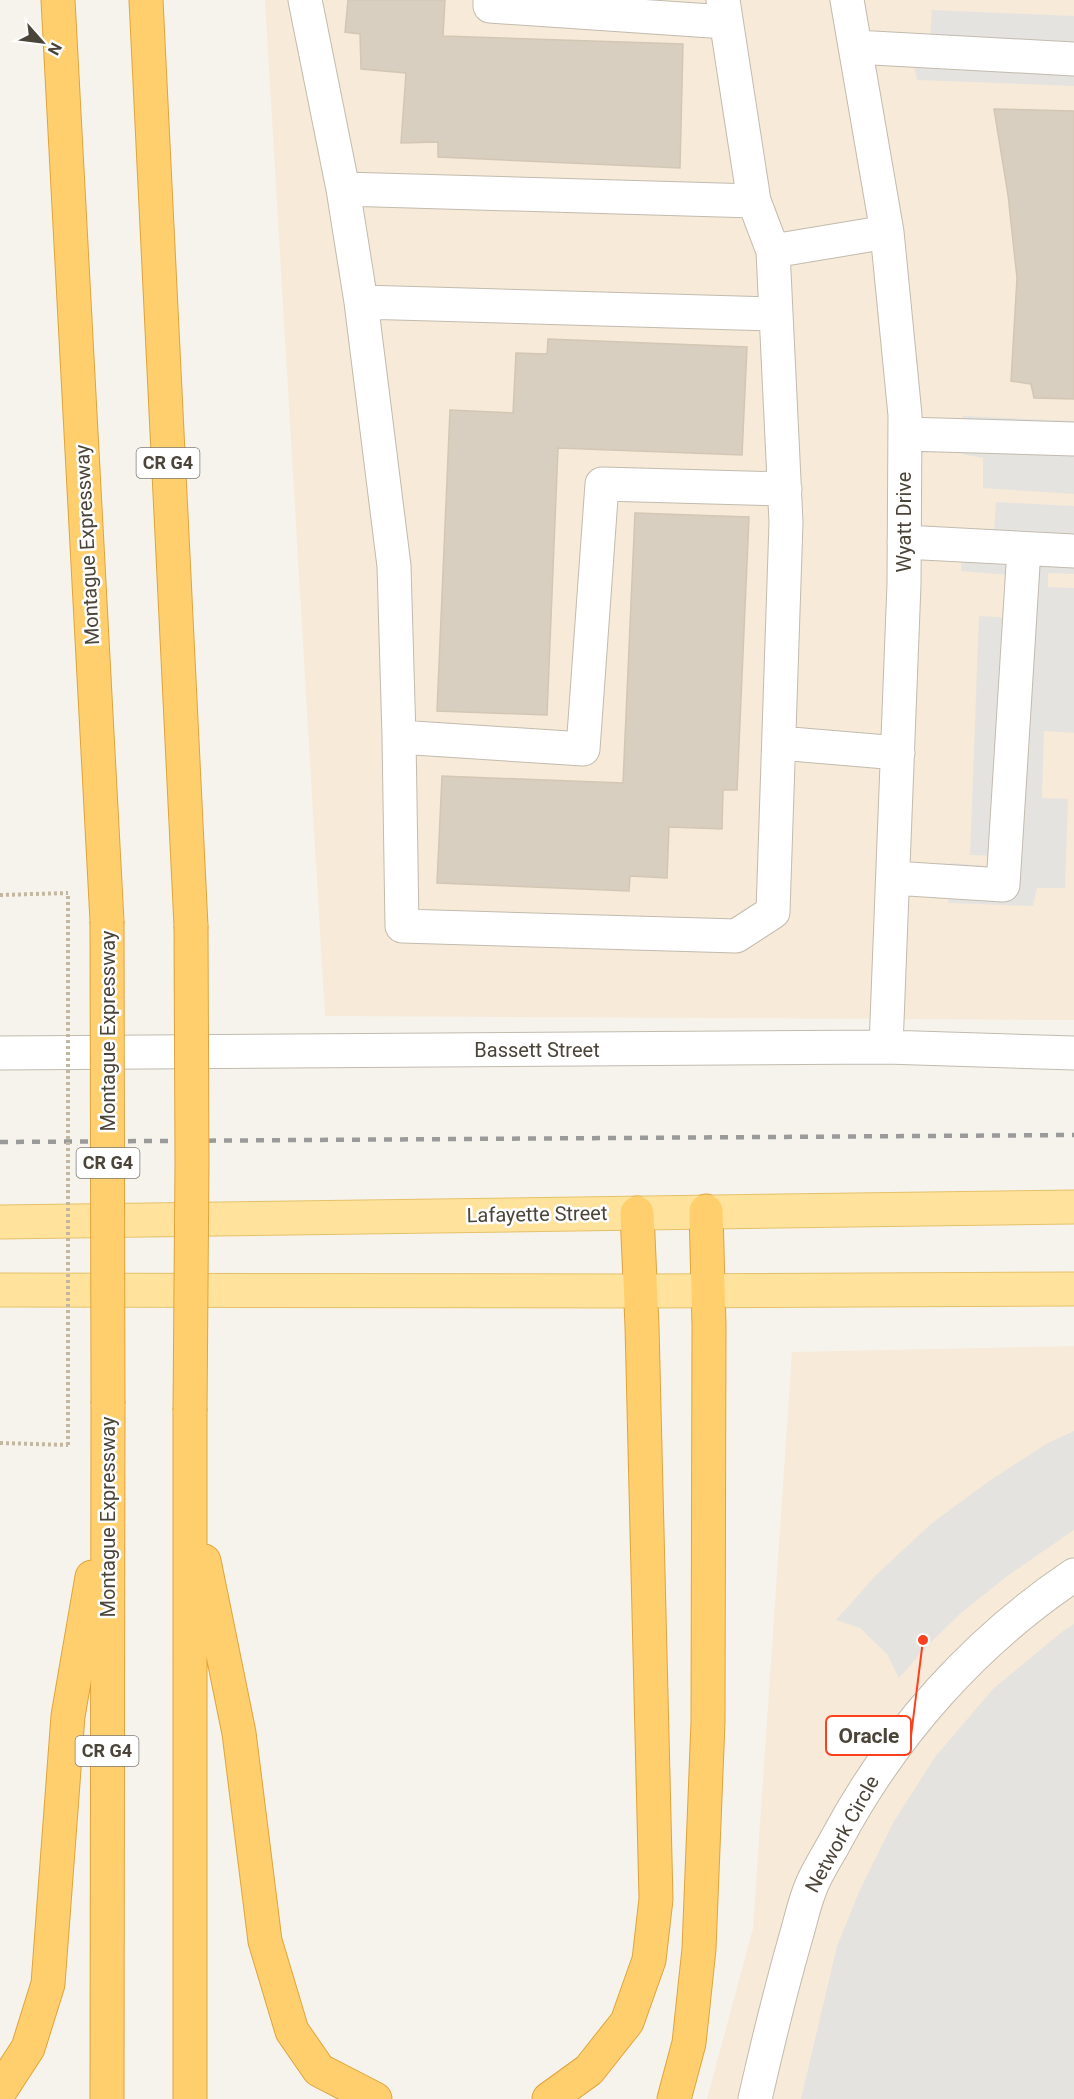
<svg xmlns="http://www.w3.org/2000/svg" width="1074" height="2099" font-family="Roboto,sans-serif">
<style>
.commercial{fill:#f7ead8}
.parking{fill:#e5e3e0}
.building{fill:#d8cfc1;stroke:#d3c7b4;stroke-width:1.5}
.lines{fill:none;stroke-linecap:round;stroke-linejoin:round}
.minor-casing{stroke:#c2bbae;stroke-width:35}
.major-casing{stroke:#e6c16a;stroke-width:35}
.highway-casing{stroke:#e0a43c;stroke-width:35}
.path{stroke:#c4b79f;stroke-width:4;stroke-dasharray:3 3;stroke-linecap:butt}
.minor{stroke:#fff;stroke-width:33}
.major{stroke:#ffe39c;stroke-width:33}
.highway{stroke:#ffcf6e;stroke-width:33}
.rail{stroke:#9a9a9a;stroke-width:4.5;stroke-dasharray:8 8;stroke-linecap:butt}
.highway-bridge-casing{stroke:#e0a43c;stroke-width:35;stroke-linecap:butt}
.path-bridge{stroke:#c4b79f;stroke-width:4;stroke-dasharray:3 3;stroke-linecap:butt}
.highway-bridge{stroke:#ffcf6e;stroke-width:33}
.labels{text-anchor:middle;stroke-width:5;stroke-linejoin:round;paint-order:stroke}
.shield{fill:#fff;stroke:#817c74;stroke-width:1.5}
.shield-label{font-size:18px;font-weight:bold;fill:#4b4439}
.street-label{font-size:20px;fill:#4b4439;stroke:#fff}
.leader{fill:none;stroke:#fc3f1d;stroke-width:2}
.callout-dot{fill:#fc3f1d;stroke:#fff;stroke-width:2}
.callout{fill:#fff;stroke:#fc3f1d;stroke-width:2}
.callout-label{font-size:21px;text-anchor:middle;font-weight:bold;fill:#4b4439}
</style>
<rect width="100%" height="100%" fill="#f6f3ec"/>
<path class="commercial" d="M265 0H1074V1020L325 1016Z
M1074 1346V2099H707L753 1928 792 1352Z"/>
<path class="parking" d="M932 10 1074 16V86L917 80 909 40H930Z
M963 416 1074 421V494L983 488V458L962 454Z
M996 502 1074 506V574L1048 573V587L1074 588V733L1044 731 1042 798 1068 799 1065 888H1037L1033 906 948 903 950 863 998 867 999 856 970 855 979 616 1009 618 1010 575 961 571 963 528 994 530Z
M1074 1431V1530L1010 1574 961 1613 928 1645 899 1678 887 1654 860 1628 836 1620 875 1576 932 1523 992 1479 1048 1443Z
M1074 1624V2099H801L837 1946 859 1892 893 1823 935 1757 993 1689 1063 1631Z"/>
<path class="building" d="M348 0H445L443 36 683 44 680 168 438 157V142L401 143 406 73 361 69 360 34 345 32Z
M994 109 1074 111V399L1034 398 1031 384 1011 381 1017 278 1008 195Z
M548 339 747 347 742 455 558 448 547 715 437 711 450 410 513 413 516 353 547 354Z
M635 513 749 517 737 790H723L722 829 669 827 667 878 630 876 629 891 437 883 442 776 623 783Z"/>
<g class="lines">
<g class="minor-casing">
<path id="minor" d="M305 0 343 189 361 302 394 566 399 737 402 926 736 936 773 912 786 522 773 251 754 201 723 0
M490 0V6L726 22
M847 0 887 232 905 415 904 584 886 1047
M855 47 1074 59
M343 189 754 201
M773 251 887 232
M361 302 776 314
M905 434 1074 439
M904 542 1074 551
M399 737 583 749 602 484 785 489
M779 743 898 753
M893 878 1003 885 1024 549
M0 1053 886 1047 1074 1053
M755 2099C767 2046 780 1993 795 1940 800 1924 803 1908 809 1892 815 1874 827 1857 836 1840 893 1733 974 1642 1074 1575"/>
</g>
<g class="major-casing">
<path id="major" d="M0 1222 1074 1207
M0 1290 641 1291 1074 1289"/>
</g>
<g class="highway-casing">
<path id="highway" d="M58 0 107 921
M146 0 191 926
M190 1411V2099
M204 1561 239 1733 265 1941 292 2031 319 2070 375 2099
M0 2091 28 2048 48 1984 68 1716 92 1577
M107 2099 108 1404
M549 2099 589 2070 627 2022 649 1960 656 1899 642 1326 637 1213
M674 2099 689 2043 699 1949 708 1722 709 1325 706 1211"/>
</g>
<path class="path" d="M0 895 68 893
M0 1443 68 1445"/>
<use href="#minor" class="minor"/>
<use href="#major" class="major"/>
<use href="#highway" class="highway"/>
<path class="rail" d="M0 1142 1074 1135"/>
<g class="highway-bridge-casing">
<path id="highway-bridge" d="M107 921 108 1404
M190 1411 192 1163 191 926"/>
</g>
<path class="path-bridge" d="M68 1445V893"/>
<use href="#highway-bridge" class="highway-bridge"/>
</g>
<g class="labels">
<g class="shield">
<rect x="136.5" y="448" width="63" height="30" rx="4.5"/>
<rect x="76.5" y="1148" width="63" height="30" rx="4.5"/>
<rect x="75.5" y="1736" width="63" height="30" rx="4.5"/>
</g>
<g class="shield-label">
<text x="168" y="469">CR G4</text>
<text x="108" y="1169">CR G4</text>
<text x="107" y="1757">CR G4</text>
</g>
<g class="street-label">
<text transform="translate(904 522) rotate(-90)" y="7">Wyatt Drive</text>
<text transform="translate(87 545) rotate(-93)" y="7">Montague Expressway</text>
<text transform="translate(108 1031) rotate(-90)" y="7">Montague Expressway</text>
<text x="537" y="1057">Bassett Street</text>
<text transform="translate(537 1214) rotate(-1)" y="7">Lafayette Street</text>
<text transform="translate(108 1517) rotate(-90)" y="7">Montague Expressway</text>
<text transform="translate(842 1834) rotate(-61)" y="7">Network Circle</text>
</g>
</g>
<path class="leader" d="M923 1640L911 1736"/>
<circle class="callout-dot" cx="923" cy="1640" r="6"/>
<rect class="callout" x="826" y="1716" width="85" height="39" rx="6"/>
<g class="callout-label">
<text x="869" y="1743">Oracle</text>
</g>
<g transform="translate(42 42) rotate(118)" stroke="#ffffff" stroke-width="4.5" paint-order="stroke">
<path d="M0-4.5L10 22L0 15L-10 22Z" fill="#4b4439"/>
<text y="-9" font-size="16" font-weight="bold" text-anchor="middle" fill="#4b4439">N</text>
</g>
</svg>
